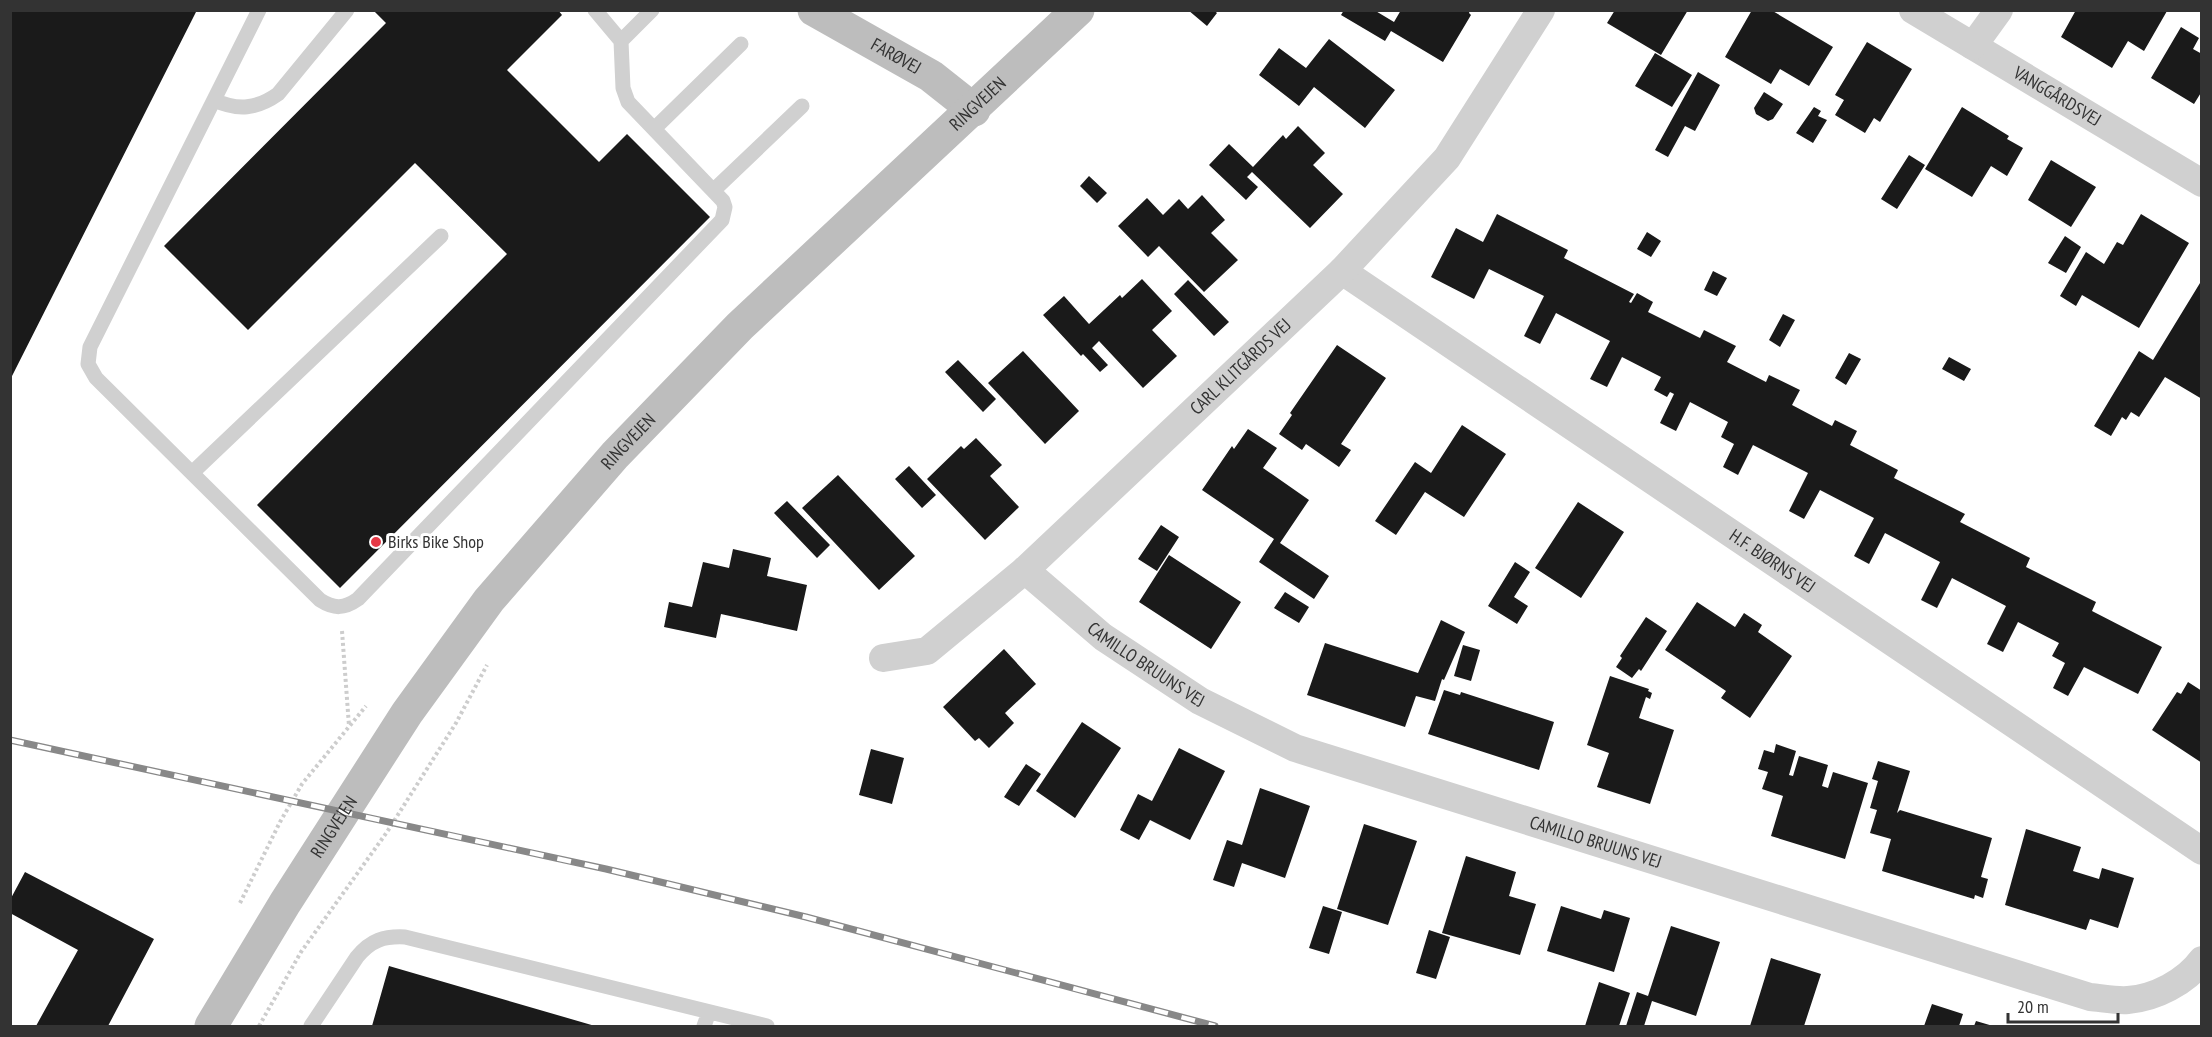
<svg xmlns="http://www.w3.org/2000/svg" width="2212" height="1037" font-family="'PT Sans Narrow',sans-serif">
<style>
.building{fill:#1a1a1a}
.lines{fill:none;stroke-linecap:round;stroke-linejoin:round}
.path{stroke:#cdcdcd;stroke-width:4;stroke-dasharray:3 3;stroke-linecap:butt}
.lane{stroke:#d0d0d0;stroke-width:15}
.street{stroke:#d0d0d0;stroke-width:28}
.secondary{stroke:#bdbdbd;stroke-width:33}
.rail-casing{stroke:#888;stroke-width:7}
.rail{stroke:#fff;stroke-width:4.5;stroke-dasharray:14;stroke-linecap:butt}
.poi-dot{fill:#e63946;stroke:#fff;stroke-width:2}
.labels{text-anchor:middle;stroke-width:6;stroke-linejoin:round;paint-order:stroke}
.street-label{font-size:18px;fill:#333;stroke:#fff}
.poi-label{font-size:18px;fill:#333;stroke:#fff;text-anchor:start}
</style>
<rect width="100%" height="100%" fill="#fff"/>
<path class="building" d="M10 10H197L10 380Z
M373 10H558L562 15 507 70 599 162 627 134 710 217 340 588 257 505 507 254 415 163 248 330 164 246 386 23Z
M1188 10H1214L1217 13 1207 26Z
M1344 10H1374L1394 22 1401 10H1470L1469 13 1471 15 1443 62 1391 31 1385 41 1341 15Z
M1615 10H1688L1661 55 1607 23Z
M1752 10H1771L1833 47 1809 86 1780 69 1771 84 1725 57Z
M2076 10H2166L2167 11 2144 51 2128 41 2112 68 2061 37Z
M2181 27 2199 38 2193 49 2202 54V91L2194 104 2151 78Z
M1329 39 1395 90 1365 128 1314 87 1299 106 1259 75 1279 48 1306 68Z
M1867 42 1912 69 1880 122 1874 118 1865 133 1835 115 1844 100 1835 95Z
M1655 53 1692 75 1672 107 1635 86Z
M1698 72 1720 85 1695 131 1685 126 1668 157 1655 150Z
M1764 92 1783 104 1773 119 1768 121 1756 114 1754 108Z
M1814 107 1821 111 1818 116 1827 120 1813 143 1796 133Z
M1962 107 2009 136 2007 139 2023 148 2007 176 1991 166 1972 197 1925 169Z
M1298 126 1325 153 1313 165 1343 194 1310 228 1252 172 1247 177 1258 187 1246 200 1209 165 1229 144 1253 167 1283 135 1286 139Z
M1909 155 1925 165 1897 209 1881 199Z
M2051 160 2096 187 2071 227 2028 200Z
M1089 176 1107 193 1097 203 1080 186Z
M1202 195 1225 220 1211 233 1238 260 1204 292 1159 246 1148 257 1118 226 1147 198 1163 215 1179 199 1188 209Z
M1497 214 1568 250 1564 258 1634 294 1629 302 1631 303 1637 293 1653 302 1648 312 1700 338 1704 330 1736 346 1727 362 1766 382 1769 375 1800 390 1792 405 1832 426 1835 420 1857 431 1850 445 1898 470 1894 478 1965 514 1960 522 2030 558 2026 567 2096 602 2092 611 2162 647 2138 694 2084 667 2068 696 2053 688 2065 663 2052 656 2059 643 2018 622 2003 652 1987 644 2006 606 1952 578 1937 608 1921 600 1940 562 1885 533 1869 564 1854 556 1874 518 1820 490 1804 519 1789 511 1808 473 1753 445 1738 475 1723 467 1734 444 1721 437 1728 422 1690 402 1676 431 1660 423 1674 394 1670 392 1667 397 1654 390 1661 377 1622 357 1607 387 1590 379 1610 341 1556 313 1540 344 1524 336 1544 296 1489 269 1474 299 1431 277 1456 228 1483 242Z
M2141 214 2189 243 2139 328 2082 295 2076 306 2060 296 2086 252 2104 264 2117 242 2123 245Z
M1647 232 1661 241 1651 257 1637 249Z
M2065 236 2081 247 2066 273 2048 263Z
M1713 271 1727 278 1717 296 1704 290Z
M1142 279 1172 311 1152 330 1177 356 1143 388 1099 341 1092 348 1108 365 1100 372 1083 354 1081 356 1043 315 1064 296 1089 324 1120 295 1122 298Z
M1188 280 1229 322 1214 336 1174 294Z
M2200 283 2202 399 2165 377 2139 417 2131 412 2126 420 2122 417 2111 436 2094 426 2139 351 2153 360Z
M1783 314 1795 320 1780 347 1769 340Z
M1337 345 1386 378 1341 444 1351 450 1339 467 1306 444 1302 450 1279 434 1292 415 1290 413Z
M1023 351 1079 411 1045 444 988 383Z
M1849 353 1861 359 1846 385 1835 378Z
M1949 357 1971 369 1964 381 1942 369Z
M958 360 996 399 983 412 945 372Z
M1462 425 1506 454 1464 517 1425 492 1396 535 1375 521 1415 462 1431 473Z
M1248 429 1277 448 1263 468 1309 500 1280 543 1329 576 1314 599 1259 562 1274 539 1202 490 1232 446 1234 449Z
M976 438 1002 465 990 476 1019 507 985 540 927 479 961 446 964 449Z
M909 466 936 495 922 508 895 479Z
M838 475 915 556 879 590 802 508Z
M787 501 830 545 817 558 774 513Z
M1578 502 1624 532 1581 598 1535 568Z
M1161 525 1179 537 1157 571 1138 559Z
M733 549 771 558 767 576 807 585 797 631 721 614 716 638 664 627 669 602 692 607 703 562 729 568Z
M1169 555 1241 602 1211 649 1139 602Z
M1515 562 1530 572 1514 597 1528 606 1517 624 1488 606Z
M1285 592 1309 607 1299 623 1274 608Z
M1697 602 1735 627 1744 613 1762 625 1758 632 1792 656 1750 718 1721 698 1726 691 1665 650Z
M1646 617 1667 631 1641 671 1639 669 1632 678 1616 667 1622 658 1620 656Z
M1441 620 1465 632 1444 680 1442 679 1435 701 1416 696 1405 727 1307 695 1325 643 1418 673Z
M1463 645 1480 650 1471 681 1454 676Z
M1004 649 1036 684 1005 713 1014 723 989 748 979 738 975 741 943 707Z
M1610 676 1649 689 1648 691 1652 693 1650 699 1646 697 1639 718 1674 730 1650 804 1597 787 1609 753 1587 745Z
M2188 682 2202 691V763L2152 730 2177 692 2181 694Z
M1444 690 1460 695 1461 692 1554 722 1539 770 1428 734Z
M1082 722 1121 748 1075 818 1036 791Z
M1776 744 1796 751 1789 775 1793 776 1799 756 1828 765 1822 786 1828 788 1833 772 1868 783 1845 859 1771 836 1783 796 1762 789 1768 772 1758 769 1764 750 1774 753Z
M1179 748 1225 771 1190 840 1150 820 1139 840 1120 830 1138 794 1152 801Z
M871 749 904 758 892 804 859 795Z
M1878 761 1910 771 1897 813 1900 810 1992 838 1981 877 1988 879 1983 898 1975 895 1974 899 1882 871 1891 839 1870 833 1877 810 1870 808 1878 781 1872 779Z
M1026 764 1041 774 1019 806 1004 797Z
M1260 788 1310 806 1285 878 1242 863 1234 887 1213 880 1227 840 1242 845Z
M1364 824 1417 841 1388 925 1337 909Z
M2026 829 2081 847 2073 871 2099 879 2102 868 2134 878 2118 928 2090 919 2086 930 2005 905Z
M1466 856 1516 872 1509 896 1536 904 1520 955 1442 933Z
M25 872 154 939 108 1026H36L78 950 10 913V900Z
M1323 906 1342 912 1329 954 1309 948Z
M1561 906 1601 919 1604 910 1630 918 1614 972 1547 951Z
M1671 926 1720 942 1696 1016 1652 1001 1644 1026H1626L1637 992 1648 996Z
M1429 930 1450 937 1436 979 1416 973Z
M1771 958 1821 974 1804 1026H1750Z
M389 966 595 1026H372Z
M1599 982 1630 993 1619 1026H1585Z
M1932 1004 1963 1014 1959 1026H1924Z
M1976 1021 1993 1026H1974Z"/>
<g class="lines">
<path class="path" d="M342 631 349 726
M240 903 280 822 302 784 366 706
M259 1026 301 952 387 832 456 723 487 665"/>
<path class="lane" d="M259 10 90 347 88 364 96 378 320 600C334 609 344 609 358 599L722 220 725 207 723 201 628 102 623 88 621 41 595 10
M621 41 652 10
M214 100C238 111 257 109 278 94L347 10
M654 129 741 44
M714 190 802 106
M192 473 441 236
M311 1026 357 957C371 940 384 936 405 937L767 1026
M704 1026 709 1012"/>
<g class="street">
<path id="s1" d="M1913 10 2202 183"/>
<path d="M1973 46 1999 10"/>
<path id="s2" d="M1342 271 2202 851"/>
<path id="s3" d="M1025 570 1103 637 1200 701 1295 748 2090 997C2102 998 2116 1001 2128 1000 2155 998 2186 982 2202 960"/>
<path id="s4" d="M883 658 927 651 1025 570 1342 271 1447 158 1541 10"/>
</g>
<g class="secondary">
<path id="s5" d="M814 10 931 76 974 110"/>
<path id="s6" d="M211 1026 285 903 407 713 489 600 615 455 740 326 1078 10"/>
</g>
<g class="rail-casing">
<path id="rail" d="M10 740 606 869 806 917 1215 1026"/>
</g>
<use href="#rail" class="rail"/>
</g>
<circle class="poi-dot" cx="376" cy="542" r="6"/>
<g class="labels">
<g class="street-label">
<text dy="6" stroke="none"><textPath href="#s5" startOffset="94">FARØVEJ</textPath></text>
<text dy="6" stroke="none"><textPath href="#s1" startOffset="168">VANGGÅRDSVEJ</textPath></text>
<text dy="6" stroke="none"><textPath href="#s6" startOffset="1206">RINGVEJEN</textPath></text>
<text dy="6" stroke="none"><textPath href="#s4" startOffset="468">CARL KLITGÅRDS VEJ</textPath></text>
<text dy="6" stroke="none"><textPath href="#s6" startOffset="720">RINGVEJEN</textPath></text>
<text dy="6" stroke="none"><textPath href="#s2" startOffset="519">H.F. BJØRNS VEJ</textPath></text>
<text dy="6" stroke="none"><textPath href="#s3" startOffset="154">CAMILLO BRUUNS VEJ</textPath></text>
<text dy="6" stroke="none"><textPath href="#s6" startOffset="234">RINGVEJEN</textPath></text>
<text dy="6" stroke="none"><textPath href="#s3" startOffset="640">CAMILLO BRUUNS VEJ</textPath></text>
</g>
<g class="poi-label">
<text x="388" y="548">Birks Bike Shop</text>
</g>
</g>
<rect width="2212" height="1037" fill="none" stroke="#333333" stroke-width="24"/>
<path d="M2008 1013v9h110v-9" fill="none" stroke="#333333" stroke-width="3"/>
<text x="2017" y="1013" font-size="18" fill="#333333" stroke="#ffffff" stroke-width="4.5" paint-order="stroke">20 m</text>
</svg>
